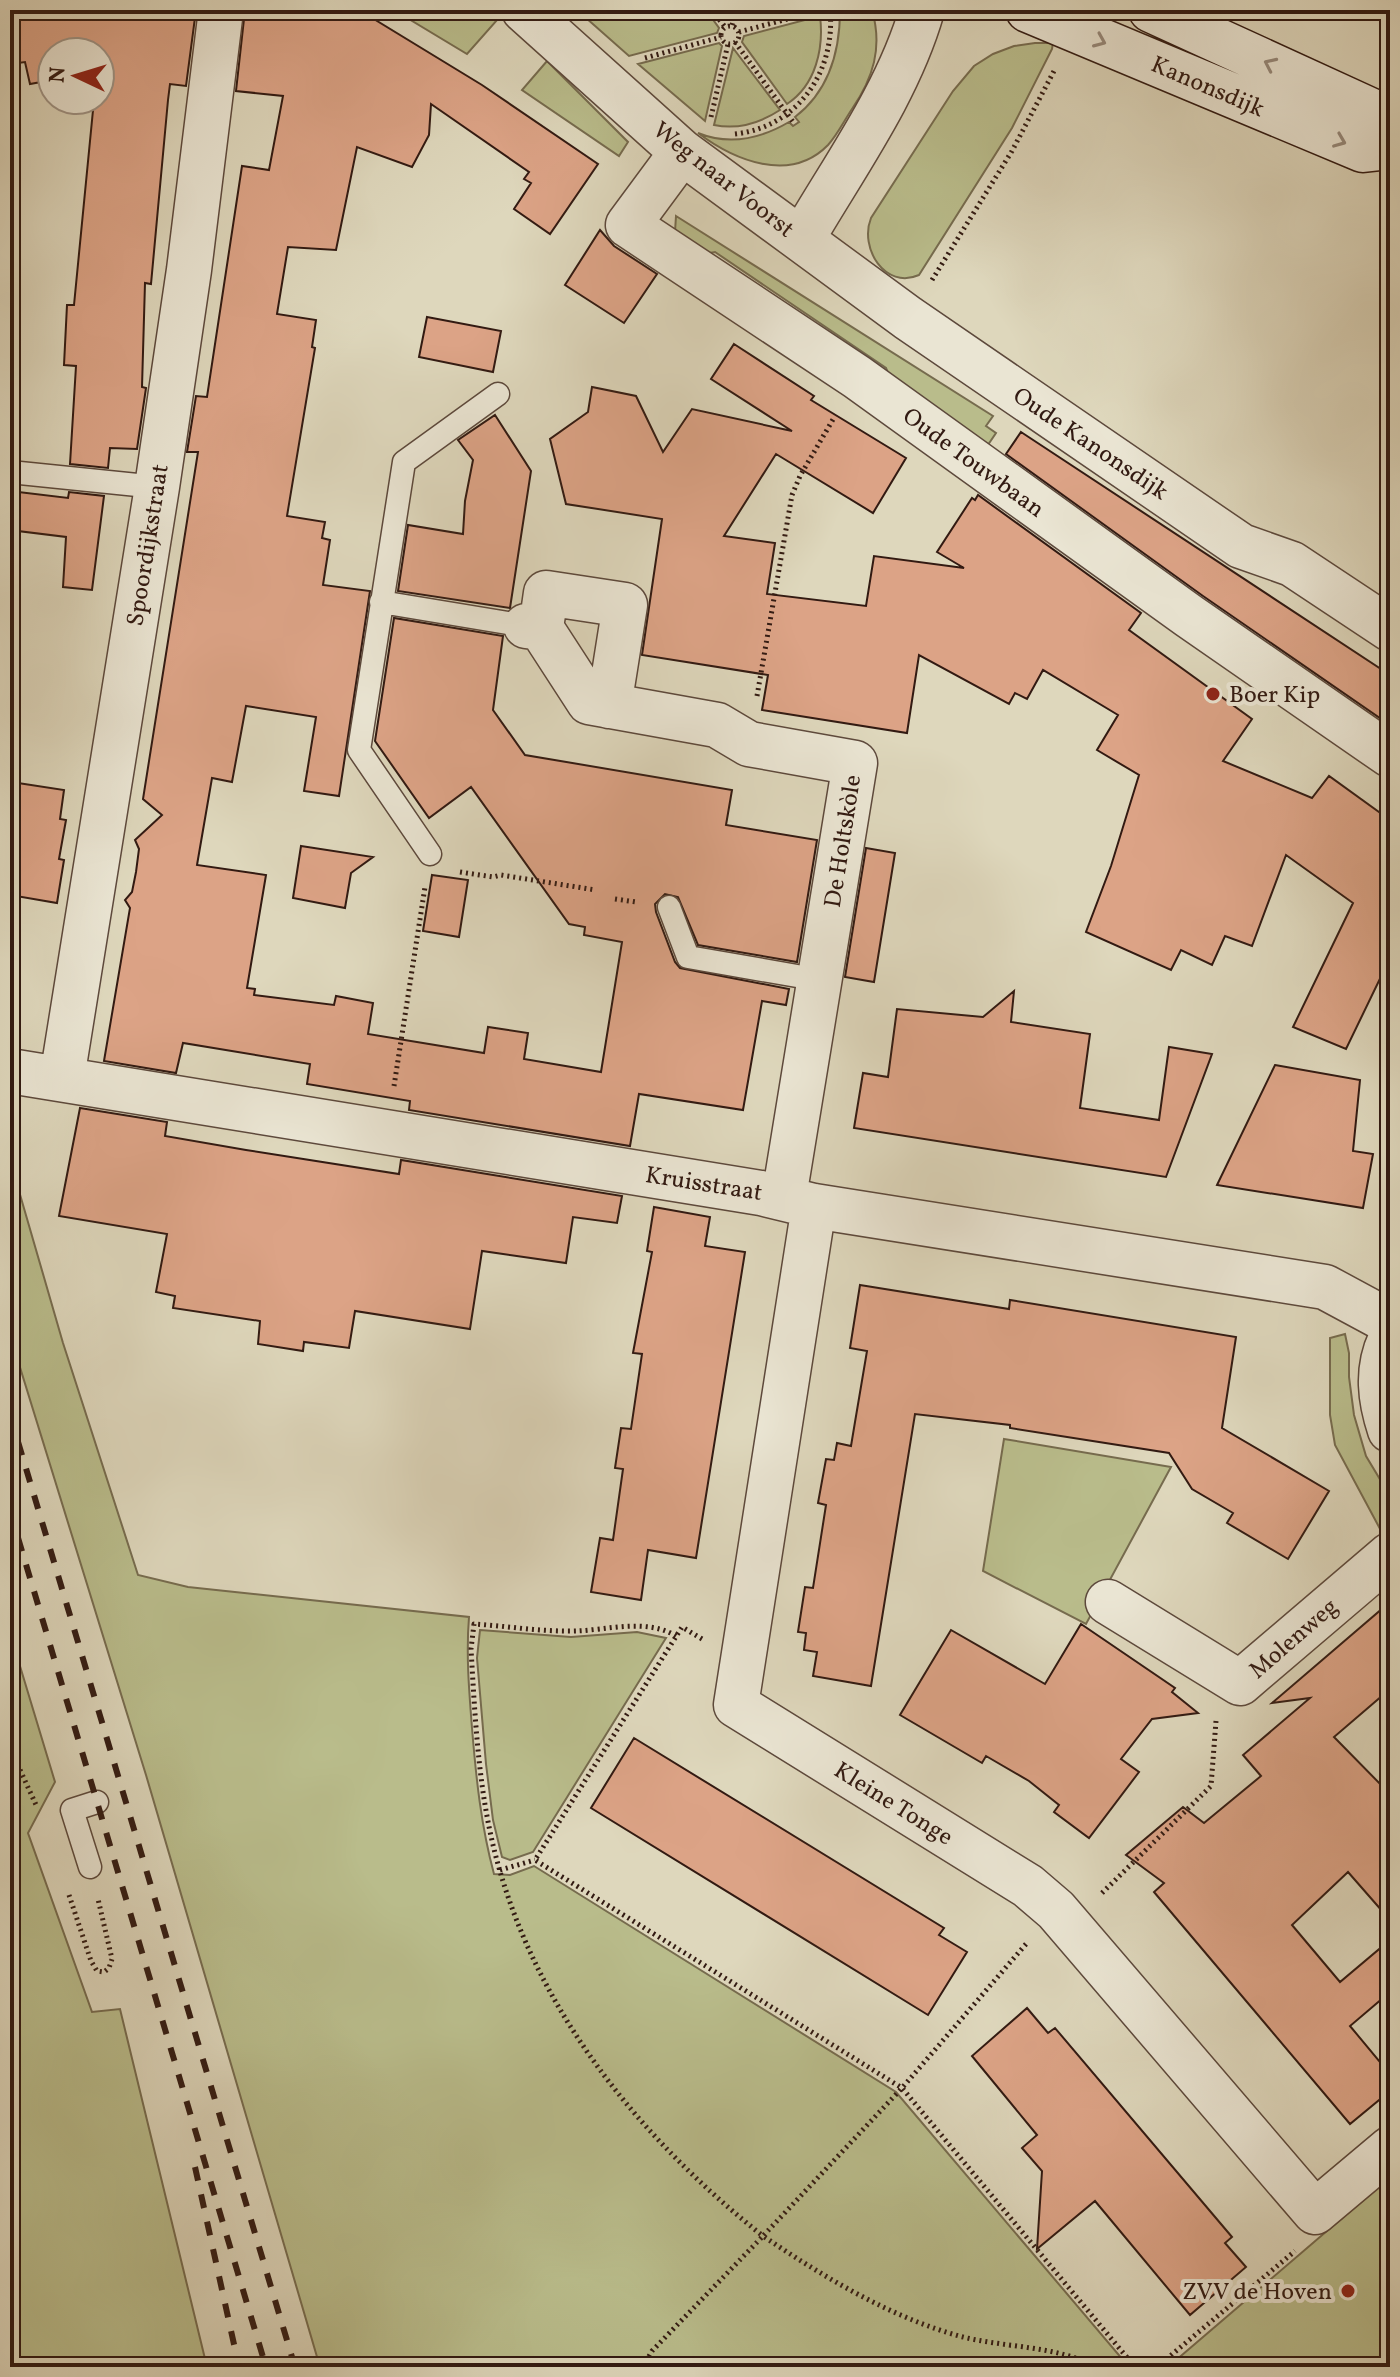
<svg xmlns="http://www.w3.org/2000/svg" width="1400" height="2377" font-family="Vollkorn,serif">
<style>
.green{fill:#b9bc8b;stroke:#766b4e;stroke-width:2}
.building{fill:#dca386;stroke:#321a12;stroke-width:2}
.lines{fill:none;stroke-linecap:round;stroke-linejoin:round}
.lane-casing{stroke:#5d493c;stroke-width:25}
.street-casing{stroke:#5d493c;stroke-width:47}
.secondary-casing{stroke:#321a12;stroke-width:47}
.path{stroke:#321a12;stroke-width:5;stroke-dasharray:2 4;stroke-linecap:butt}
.lane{stroke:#eae5d3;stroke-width:22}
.street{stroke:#eae5d3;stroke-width:44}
.secondary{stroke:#eae5d3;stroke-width:44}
.rail{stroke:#321a12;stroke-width:6;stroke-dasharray:14 14;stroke-linecap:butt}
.oneway{stroke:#978a7c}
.poi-dot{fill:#8f2418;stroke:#eae5d3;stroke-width:3}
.labels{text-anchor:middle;stroke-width:8;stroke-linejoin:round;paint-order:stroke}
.street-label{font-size:24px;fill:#321a12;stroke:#eae5d3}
.poi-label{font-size:24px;fill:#321a12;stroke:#eae5d3;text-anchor:start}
</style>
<rect width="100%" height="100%" fill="#ded7bc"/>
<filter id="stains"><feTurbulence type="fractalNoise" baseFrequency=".0025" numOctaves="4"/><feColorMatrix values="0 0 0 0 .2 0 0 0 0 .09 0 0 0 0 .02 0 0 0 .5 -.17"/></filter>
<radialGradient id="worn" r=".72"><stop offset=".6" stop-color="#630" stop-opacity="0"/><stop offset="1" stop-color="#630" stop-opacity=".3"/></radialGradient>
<path class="green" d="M394 10H486L498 19 467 54Z
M577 10H706L719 28 717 33 629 56Z
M840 10H872C883 48 873 78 852 109 844 121 837 135 828 145 790 184 734 160 698 133 730 146 760 139 789 122L793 126 799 122 795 117C829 91 840 51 840 10Z
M820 16C824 48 816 85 787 104L742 42 744 36Z
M719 43 722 46 705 121 638 64Z
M1035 43H1053L1052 49 1012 128 919 275C885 290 859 248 871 218L953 91 974 66 993 54 1014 46Z
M733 48 780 110C760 123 738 130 714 125Z
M547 61 628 142 619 156 522 90Z
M676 216 993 416 986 426 996 433 981 455 898 397 886 368 715 252 697 255 675 232Z
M10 1160 63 1343 138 1575 188 1587 469 1617C466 1654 469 1690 472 1728 476 1777 481 1826 494 1874L510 1875 534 1866 896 2092 1129 2367H320L146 1775 10 1335Z
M1345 1334 1349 1353V1377L1354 1415 1366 1456 1390 1496V1537L1386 1540 1335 1445 1330 1415V1338Z
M1004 1439 1171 1467 1086 1624 983 1571Z
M480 1630 571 1637 637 1632 666 1638 533 1852 510 1860 502 1857 493 1820 486 1764 477 1658Z
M10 1633 55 1782 28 1833 92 2012 120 2009 207 2367H10Z
M1390 2177V2367H1168Z"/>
<path class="building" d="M10 10H196L186 86 170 84 168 100 151 284 145 283 142 387 146 388 137 449 110 448 108 468 70 464 76 366 64 365 67 305H74L94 100H100V52H52V80L30 84 25 62 10 64Z
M245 10H359L482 85 598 164 550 234 514 209 531 183 524 179 529 172 431 104 429 135 412 167 357 147 336 250 288 247 277 314 316 320 312 347 315 348 287 516 325 522 322 538 330 540 323 585 370 591 339 796 304 791 316 717 246 706 232 782 212 778 197 865 266 875 247 988 255 989 254 995 334 1005 336 996 373 1003 368 1034 484 1053 488 1027 528 1033 524 1059 601 1072 622 942 584 935 585 927 569 924 471 787 429 818 375 741 394 618 503 636 493 710 525 755 732 790 726 825 817 840 797 962 698 945 678 897 665 894 655 904 656 912 675 962 680 968 789 989 786 1005 762 1001 743 1110 639 1094 630 1146 409 1110 410 1101 307 1084 310 1064 183 1043 176 1073 104 1061 130 908 125 900 132 892 136 872 139 849 135 840 162 815 143 799 198 452H187L196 396 207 397 242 166 269 170 283 96 236 91Z
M600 230 614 246 657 274 624 323 565 285Z
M427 317 501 331 493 372 419 357Z
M734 344 814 396 811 400 906 458 873 513 776 454 724 536 775 543 767 594 866 606 874 556 964 568 937 552 972 498 975 500 978 495 1141 613 1129 630 1252 719 1223 761 1312 798 1329 776 1390 820V958L1346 1049 1293 1027 1353 903 1286 855 1252 946 1225 936 1212 965 1181 950 1171 970 1086 932 1111 866 1139 775 1097 750 1118 715 1043 670 1027 699 1015 693 1009 704 919 655 907 733 762 710 768 675 642 655 662 519 566 504 550 439 588 412 592 387 636 396 663 452 692 409 792 431 711 379Z
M495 415 531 471 510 608 398 591 408 525 463 534 465 501 473 460 458 440Z
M1021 432 1390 675V725L1203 596 1006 454Z
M10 491 68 498 69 492 104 496 92 590 63 587 66 537 10 530Z
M18 783 64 790 60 819 66 820 59 859 64 860 57 903 10 895V828Z
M301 846 373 857 351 873 345 908 293 898Z
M866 848 895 853 874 982 845 977Z
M432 875 468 880 459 937 423 931Z
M1014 991 1011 1022 1090 1034 1080 1108 1159 1120 1169 1047 1212 1054 1166 1177 854 1128 863 1073 888 1077 897 1009 983 1017Z
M1275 1065 1360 1080 1353 1151 1373 1154 1363 1208 1217 1185Z
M80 1108 167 1122 165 1136 246 1150 399 1174 401 1160 622 1196 617 1223 573 1217 566 1263 482 1251 470 1329 355 1311 349 1348 304 1342 303 1351 258 1344 260 1321 173 1308 175 1296 156 1292 167 1234 59 1216Z
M654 1207 710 1217 705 1246 745 1252 696 1558 648 1550 641 1600 591 1592 600 1538 613 1540 623 1469 615 1468 621 1428 631 1429 642 1354 633 1353 652 1252 647 1251Z
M860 1285 1009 1309 1010 1300 1236 1337 1222 1428 1329 1491 1288 1559 1227 1523 1233 1513 1192 1489 1169 1453 1010 1428V1425L915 1414 871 1686 813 1676 817 1652 804 1650 806 1633 798 1632 805 1587 813 1588 826 1505 818 1503 826 1459 834 1460 837 1443 851 1446 855 1422 867 1351 850 1348Z
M1390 1602V1689L1334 1737 1390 1794V1920L1348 1872 1292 1925 1340 1982 1390 1940V1992L1350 2026 1390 2074V2091L1350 2124 1154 1892 1164 1883 1126 1855 1183 1807 1204 1823 1261 1776 1243 1755 1310 1698 1272 1703Z
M1081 1624 1175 1688 1172 1692 1198 1713 1152 1719 1121 1759 1139 1772 1089 1838 1054 1812 1059 1805 1029 1781 986 1756 982 1763 900 1715 951 1630 1045 1684Z
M634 1738 944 1928 939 1935 967 1952 928 2015 591 1808Z
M1027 2008 1048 2033 1055 2028 1232 2237 1225 2243 1246 2267 1190 2315 1095 2201 1037 2249 1042 2171 1022 2148 1037 2135 972 2056Z"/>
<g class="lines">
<g class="lane-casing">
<path id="lane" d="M10 472 157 487
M381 602 526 626
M430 854 359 750 404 462 498 394
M669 907 688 957 820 980
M90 1867 72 1810 97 1802"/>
</g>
<g class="street-casing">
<path id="street" d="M524 10 682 152 908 318 1241 546 1292 564 1390 629
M682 152 628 225 857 377 1189 616 1390 755
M802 239C845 165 898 93 922 10
M526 626 541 628 589 702 717 725 749 744 855 763 784 1197
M541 628 546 593 625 605 609 706
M10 1071 761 1193 814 1206 1325 1287 1390 1322
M62 1078 157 487 189 270 221 10
M814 1206 736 1705 1028 1886 1056 1910 1315 2212 1390 2149
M1390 1340C1376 1370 1380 1400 1390 1430
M1108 1602 1240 1683 1390 1555"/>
</g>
<g class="secondary-casing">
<path id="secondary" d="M1028 10 1363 150 1390 147
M1151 10 1372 111 1390 124"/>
</g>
<path class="path" d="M712 10 725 27
M732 25 736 10
M721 35a9 9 0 1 1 18 0a9 9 0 1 1-18 0Z
M739 32 821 10
M735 42 793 122
M645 58 721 37
M711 117 728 44
M735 134C798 127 836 71 830 10
M932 280 1012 151 1054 71
M757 696 792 495 800 476 835 416
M460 872 493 877 501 875 596 890
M615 899 636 902
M394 1086 425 887
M676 1636C647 1618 607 1630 576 1631 542 1632 507 1626 474 1624L471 1649C475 1716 478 1784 494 1849 533 2007 638 2137 763 2236L902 2088 1026 1944
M702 1639 682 1627 535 1860 902 2088 1135 2367
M10 1748 37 1807
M500 1870 535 1860
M1102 1893 1211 1786 1216 1721
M69 1895 91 1961 97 1971 104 1972 109 1968 112 1959 98 1899
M643 2367 652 2351 763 2236C824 2277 888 2316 959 2336 1004 2348 1056 2345 1096 2367
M1157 2367 1295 2251"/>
<use href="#lane" class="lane"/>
<use href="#street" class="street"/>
<use href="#secondary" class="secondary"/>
<path class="rail" d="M10 1415 295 2367
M10 1511 266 2367
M195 2167 239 2367"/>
</g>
<defs><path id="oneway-chevron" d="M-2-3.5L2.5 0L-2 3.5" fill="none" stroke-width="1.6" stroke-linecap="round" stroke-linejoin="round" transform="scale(2)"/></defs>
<g class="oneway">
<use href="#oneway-chevron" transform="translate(1100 41) rotate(23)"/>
<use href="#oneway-chevron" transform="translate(1270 64) rotate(-155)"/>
<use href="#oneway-chevron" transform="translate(1340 141) rotate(22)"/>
</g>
<g class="poi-dot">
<circle cx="1213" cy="694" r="8"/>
<circle cx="1348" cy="2291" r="8"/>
</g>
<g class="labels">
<g class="street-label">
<text transform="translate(1208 86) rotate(23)" y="8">Kanonsdijk</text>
<text transform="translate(724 179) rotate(38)" y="8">Weg naar Voorst</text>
<text transform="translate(1091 443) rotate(34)" y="8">Oude Kanonsdijk</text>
<text transform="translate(974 462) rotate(36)" y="8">Oude Touwbaan</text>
<text transform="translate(147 545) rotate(-81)" y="8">Spoordijkstraat</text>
<text transform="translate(842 841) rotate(-81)" y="8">De Holtskòle</text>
<text transform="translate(704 1183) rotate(9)" y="8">Kruisstraat</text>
<text transform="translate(1293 1638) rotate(-41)" y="8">Molenweg</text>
<text transform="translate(894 1803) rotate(32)" y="8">Kleine Tonge</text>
</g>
<g class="poi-label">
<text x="1229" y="702">Boer Kip</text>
<text x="1332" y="2299" text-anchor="end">ZVV de Hoven</text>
</g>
</g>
<rect width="1400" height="2377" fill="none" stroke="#ded7bc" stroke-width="40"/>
<rect x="12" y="12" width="1376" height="2353" fill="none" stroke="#321a12" stroke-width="4"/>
<rect x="20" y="20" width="1360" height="2337" fill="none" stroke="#321a12" stroke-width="2"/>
<g transform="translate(76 76) rotate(274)"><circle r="38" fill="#eae5d3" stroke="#a09486" stroke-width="2"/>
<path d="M0-6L14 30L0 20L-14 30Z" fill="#8f2418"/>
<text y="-12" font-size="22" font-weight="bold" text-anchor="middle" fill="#321a12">N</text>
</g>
<rect width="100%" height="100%" filter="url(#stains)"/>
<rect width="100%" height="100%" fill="url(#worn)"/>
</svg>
